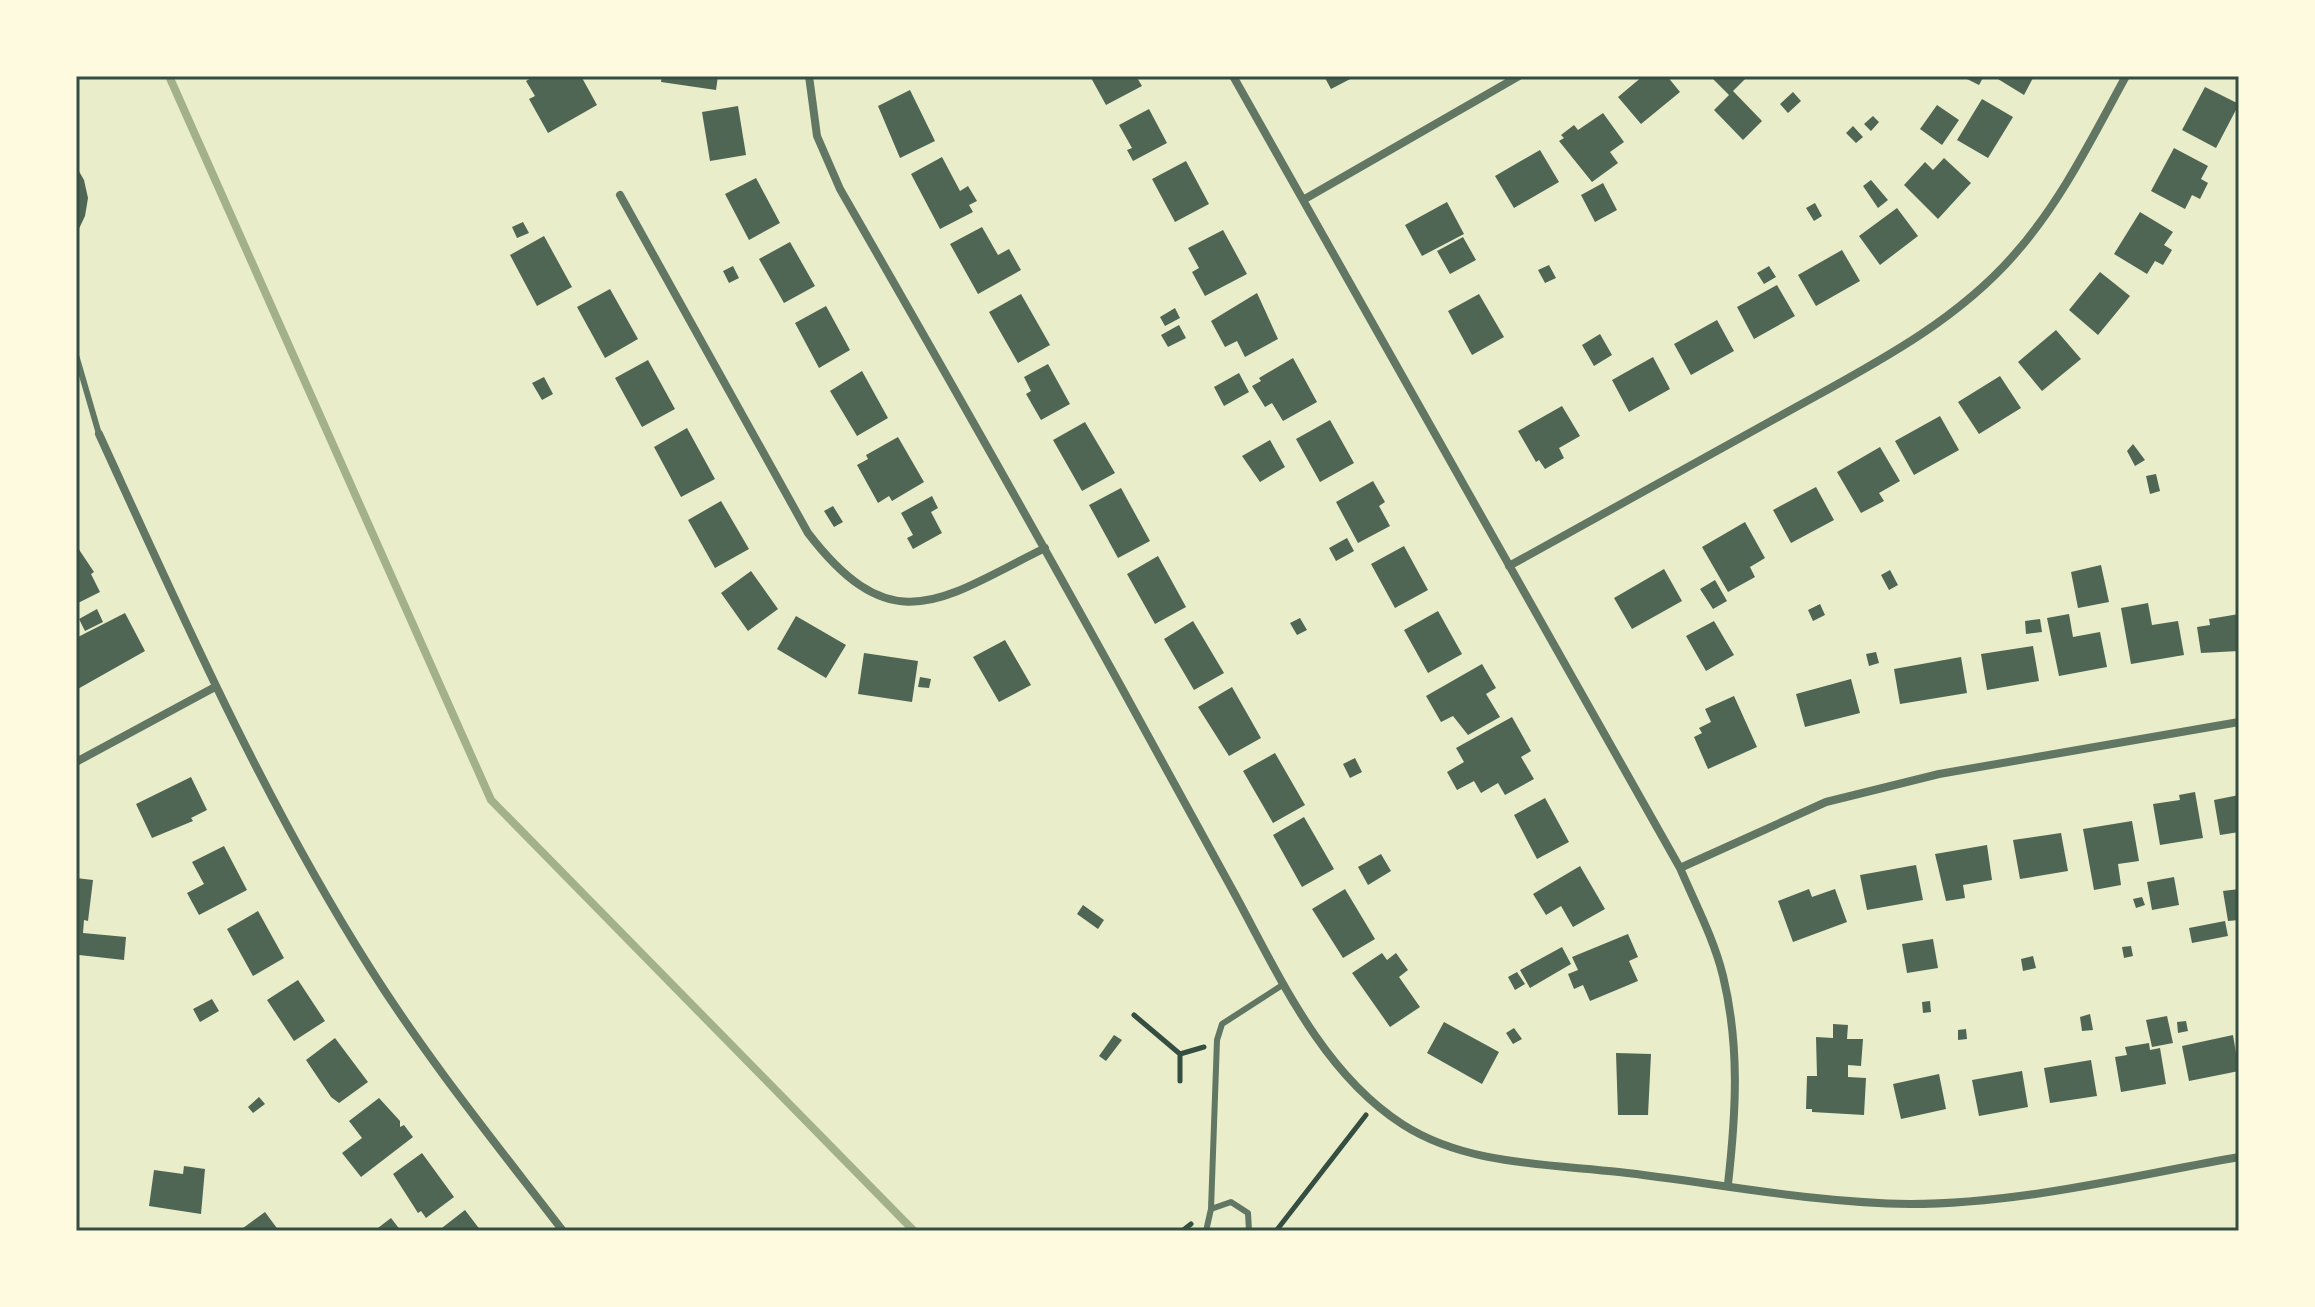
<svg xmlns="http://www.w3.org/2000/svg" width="2315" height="1307" font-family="Helvetica,sans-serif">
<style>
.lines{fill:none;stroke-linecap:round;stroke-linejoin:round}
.stream{stroke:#a3b18a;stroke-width:8}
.building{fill:#4f6655}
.path{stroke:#344e41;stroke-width:5}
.service{stroke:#617663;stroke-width:6}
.minor{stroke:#617663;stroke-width:8}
.neatline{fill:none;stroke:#344e41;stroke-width:3}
</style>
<rect width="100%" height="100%" fill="#e9edc9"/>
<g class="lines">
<path class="stream" d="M169 76 491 800 914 1231"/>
</g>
<path class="building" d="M535 76H581L597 105 548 133 529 99 535 96 526 81Z
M662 76H718L716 90 661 82Z
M1090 76H1136L1142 86 1106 105Z
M1324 76H1356L1331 89Z
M1643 76H1667L1680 92 1641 124 1618 97Z
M1710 76H1748L1733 91 1762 121 1743 140 1714 110 1729 95Z
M1961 76H1984L1979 85Z
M1993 76H2034L2024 95Z
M2205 87 2239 104 2216 148 2182 130Z
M910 90 935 141 900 158 878 106Z
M1793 92 1801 101 1788 113 1780 104Z
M1982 99 2013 117 1988 158 1957 140Z
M1937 105 1959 120 1942 145 1920 129Z
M738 106 746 155 710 161 702 112Z
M1149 109 1167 143 1133 161 1127 150 1132 148 1119 125Z
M1603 113 1624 142 1610 152 1618 163 1592 182 1559 141 1564 138 1561 135 1574 125 1578 130Z
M1873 116 1879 122 1871 131 1864 124Z
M1853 126 1863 137 1856 143 1846 133Z
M2174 148 2208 166 2201 179 2208 183 2200 199 2192 195 2185 209 2151 191Z
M1540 150 1559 182 1514 208 1495 176Z
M942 157 960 191 968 186 977 201 969 205 973 212 940 229 911 174Z
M1944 158 1971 183 1938 219 1904 185 1925 162 1933 170Z
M1186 161 1209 204 1175 222 1152 179Z
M76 166 84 180 88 198 85 216 76 235Z
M756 178 780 223 749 240 725 194Z
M1871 180 1888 200 1878 208 1863 186Z
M1603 183 1617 210 1595 222 1581 195Z
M1447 202 1464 234 1422 256 1405 225Z
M1815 203 1822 216 1814 221 1806 208Z
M1897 208 1918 236 1880 265 1859 236Z
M2140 212 2173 232 2164 245 2172 250 2163 265 2155 261 2147 274 2114 254Z
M523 222 529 233 517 238 512 227Z
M982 227 998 255 1009 249 1021 270 978 294 950 244Z
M1223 230 1247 274 1205 296 1192 272 1199 268 1188 248Z
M544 236 572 287 537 306 510 255Z
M1463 237 1476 260 1450 274 1437 251Z
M790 242 815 286 784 303 759 259Z
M1842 250 1860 281 1816 306 1798 275Z
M1549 265 1556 278 1545 283 1538 270Z
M733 266 739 278 729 283 723 271Z
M1769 266 1776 277 1764 284 1757 273Z
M2100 272 2130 296 2098 335 2069 310Z
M1777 285 1795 316 1754 339 1737 307Z
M610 289 638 339 605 358 577 307Z
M1257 293 1278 339 1245 357 1237 341 1225 347 1211 321Z
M1021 294 1050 345 1018 363 989 312Z
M1479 294 1504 337 1472 355 1448 311Z
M826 306 850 350 819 368 795 323Z
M1175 308 1180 318 1165 326 1160 317Z
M1717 320 1734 351 1691 375 1674 344Z
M1179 325 1186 338 1168 347 1161 335Z
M2056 330 2081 359 2042 391 2018 362Z
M1600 334 1612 355 1594 366 1582 345Z
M1653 357 1670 389 1629 412 1612 380Z
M1293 358 1317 402 1283 421 1272 403 1265 407 1252 386 1261 381 1259 378Z
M648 360 675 409 642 427 615 378Z
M1048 364 1070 404 1041 420 1026 394 1031 391 1024 377Z
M862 371 888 418 857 436 830 391Z
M1239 373 1249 392 1224 406 1214 387Z
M2000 376 2021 408 1979 434 1958 402Z
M544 377 553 394 542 400 532 383Z
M1562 406 1580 436 1559 448 1564 458 1545 469 1539 460 1536 462 1518 431Z
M1940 416 1959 450 1914 475 1895 441Z
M1330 420 1354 463 1320 482 1296 439Z
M1085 422 1115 473 1082 491 1053 440Z
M687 428 715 479 681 497 654 447Z
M898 437 924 482 892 501 889 496 878 503 857 465 868 459 866 455Z
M1270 440 1285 467 1260 482 1242 456Z
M2133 444 2145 460 2135 466 2127 451Z
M1880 447 1900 481 1879 493 1884 501 1861 513 1837 472Z
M2156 474 2160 491 2150 494 2146 476Z
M1373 481 1385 502 1379 506 1390 526 1358 543 1336 502Z
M1816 487 1834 520 1791 543 1773 510Z
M1121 488 1150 541 1118 558 1089 505Z
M932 496 938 508 931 512 942 533 913 549 907 538 913 535 901 513Z
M721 501 749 549 715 568 688 520Z
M833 506 843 522 834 527 824 511Z
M1745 522 1765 558 1750 567 1755 577 1728 592 1702 547Z
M1347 538 1354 551 1336 561 1329 548Z
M76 545 94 572 91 574 100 592 76 604Z
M1404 546 1428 590 1395 608 1371 564Z
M1158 556 1186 607 1155 624 1127 574Z
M2101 565 2109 602 2078 608 2071 572Z
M1664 569 1682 601 1632 629 1614 598Z
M1890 570 1898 585 1889 590 1881 575Z
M751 571 778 609 748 631 721 593Z
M1715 580 1727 601 1713 609 1700 589Z
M2148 603 2152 625 2178 621 2184 655 2131 664 2121 608Z
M1820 604 1825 615 1813 621 1808 610Z
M97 609 103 622 85 631 79 619Z
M1438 611 1462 654 1428 673 1404 630Z
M125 613 145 651 76 690V638Z
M2069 614 2073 637 2100 632 2107 667 2059 676 2047 618Z
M2239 614V651L2201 653 2197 627 2210 625 2209 619Z
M796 616 846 645 826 678 777 649Z
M1300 618 1307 630 1297 635 1290 623Z
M2040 619 2042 632 2026 634 2025 621Z
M1193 621 1224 673 1194 690 1164 639Z
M1714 621 1734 655 1706 671 1686 636Z
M1005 640 1031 685 999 702 973 657Z
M2033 646 2039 681 1987 690 1981 654Z
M1876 652 1879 663 1869 666 1866 654Z
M864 653 918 661 912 702 858 694Z
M1961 657 1967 693 1900 704 1894 669Z
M1482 664 1496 688 1486 694 1500 717 1468 735 1453 716 1441 722 1426 696Z
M920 677 931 679 929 688 918 687Z
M1851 679 1860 713 1805 727 1796 694Z
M1232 687 1261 738 1229 756 1198 707Z
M1734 696 1757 747 1708 769 1694 737 1702 733 1699 728 1711 722 1705 709Z
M1512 717 1531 751 1521 757 1534 779 1505 795 1498 783 1481 793 1474 781 1457 790 1447 772 1464 762 1456 748Z
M1275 753 1305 805 1273 823 1243 771Z
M1355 758 1362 772 1350 778 1343 764Z
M191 777 207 810 191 818 193 821 152 838 136 804Z
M2195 792 2203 838 2160 845 2153 804 2180 800 2179 795Z
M2239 795V832L2220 835 2214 800Z
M1545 798 1569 842 1537 859 1514 815Z
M1304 817 1334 869 1302 887 1273 835Z
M2132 821 2139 861 2118 864 2121 885 2094 890 2083 829Z
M2061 833 2068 871 2020 879 2013 840Z
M1987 845 1992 880 1963 885 1965 898 1946 901 1935 854Z
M224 846 247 890 199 915 187 893 204 884 192 862Z
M1381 854 1391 871 1368 885 1358 867Z
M1916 865 1923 900 1867 910 1860 875Z
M1580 866 1605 909 1573 927 1561 906 1546 915 1533 894Z
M2174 877 2179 905 2152 910 2147 882Z
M76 878 93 880 88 921 84 920 83 933 126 937 124 960 79 955Z
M1345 889 1375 939 1343 958 1312 909Z
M1809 889 1812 897 1835 889 1847 922 1793 942 1778 901Z
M2239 889V920L2228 921 2223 891Z
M2142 897 2145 905 2136 908 2133 899Z
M1083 905 1104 920 1098 929 1077 914Z
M258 911 284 958 253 976 227 929Z
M2225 921 2228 936 2192 943 2189 928Z
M1628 934 1638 957 1629 961 1638 981 1590 1001 1583 985 1574 989 1568 974 1578 970 1572 957Z
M1933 939 1938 968 1907 973 1902 944Z
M2131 946 2133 956 2124 958 2122 947Z
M1562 947 1571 964 1530 988 1520 970Z
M1382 953 1387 960 1396 953 1408 970 1399 977 1420 1007 1390 1027 1352 973Z
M2033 956 2036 968 2023 971 2021 959Z
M1517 972 1525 984 1515 990 1508 977Z
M298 980 325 1021 294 1041 267 1000Z
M212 999 219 1011 200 1022 193 1009Z
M1930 1001 1931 1012 1923 1013 1922 1002Z
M2090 1014 2093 1030 2082 1031 2080 1017Z
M2167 1016 2173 1043 2152 1047 2146 1020Z
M2186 1021 2188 1031 2178 1033 2177 1022Z
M1444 1022 1499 1052 1482 1084 1427 1053Z
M1833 1024 1848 1025 1847 1039H1863L1861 1066 1848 1065V1077L1866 1078 1864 1115 1812 1112V1109H1806L1807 1076H1817L1816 1037 1833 1038Z
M1514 1028 1522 1039 1513 1044 1506 1033Z
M1966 1029 1967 1039 1958 1040V1030Z
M1114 1035 1122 1040 1106 1061 1099 1056Z
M2233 1035 2239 1071 2189 1081 2182 1046Z
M335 1038 368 1082 339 1103 331 1097 306 1060Z
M2149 1043 2150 1050 2160 1048 2166 1084 2121 1092 2115 1057 2127 1055 2125 1047Z
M1616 1053 1651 1054 1648 1115H1618Z
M2091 1060 2097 1096 2050 1103 2044 1068Z
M2022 1071 2028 1107 1979 1116 1972 1080Z
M1939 1074 1946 1109 1901 1119 1893 1084Z
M259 1097 265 1104 253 1113 248 1107Z
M379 1098 400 1121V1127L404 1125 413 1137 361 1177 342 1153 362 1138 349 1121Z
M422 1153 454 1197 426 1218 421 1211 418 1213 393 1174Z
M184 1166 205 1169 201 1214 149 1206 154 1170 183 1174Z
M465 1210 481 1231H438Z
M265 1212 279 1231H239Z
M391 1218 401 1231H374Z"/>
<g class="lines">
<path class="path" d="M1134 1015 1180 1054V1081
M1180 1054 1204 1047
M1182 1231 1191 1224
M1276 1231 1366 1115"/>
<path class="service" d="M76 355 99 434
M1211 1209 1217 1040 1222 1024 1284 984
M1206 1231 1211 1209 1231 1202 1248 1213 1249 1231"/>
<path class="minor" d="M809 76 817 136 840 189C936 356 1031 523 1124 692 1160 757 1196 823 1232 889 1277 971 1320 1071 1402 1124 1465 1165 1547 1164 1619 1172 1716 1183 1813 1203 1910 1204 2020 1204 2131 1176 2239 1157
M1233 76 1680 868C1695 903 1714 939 1723 976 1740 1046 1736 1113 1728 1184
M620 195 808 533C893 644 942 599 1045 548
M1303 200 1519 76
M99 434C182 615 263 799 370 968 428 1060 497 1145 563 1231
M1509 566C1599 516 1690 466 1780 416 1862 370 1951 327 2014 255 2061 202 2092 138 2126 76
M76 762 215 687
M1680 868 1826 802 1939 774 2239 722"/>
</g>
<rect width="2315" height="1307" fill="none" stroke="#fefae0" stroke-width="156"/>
<rect x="78" y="78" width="2159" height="1151" class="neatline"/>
</svg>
